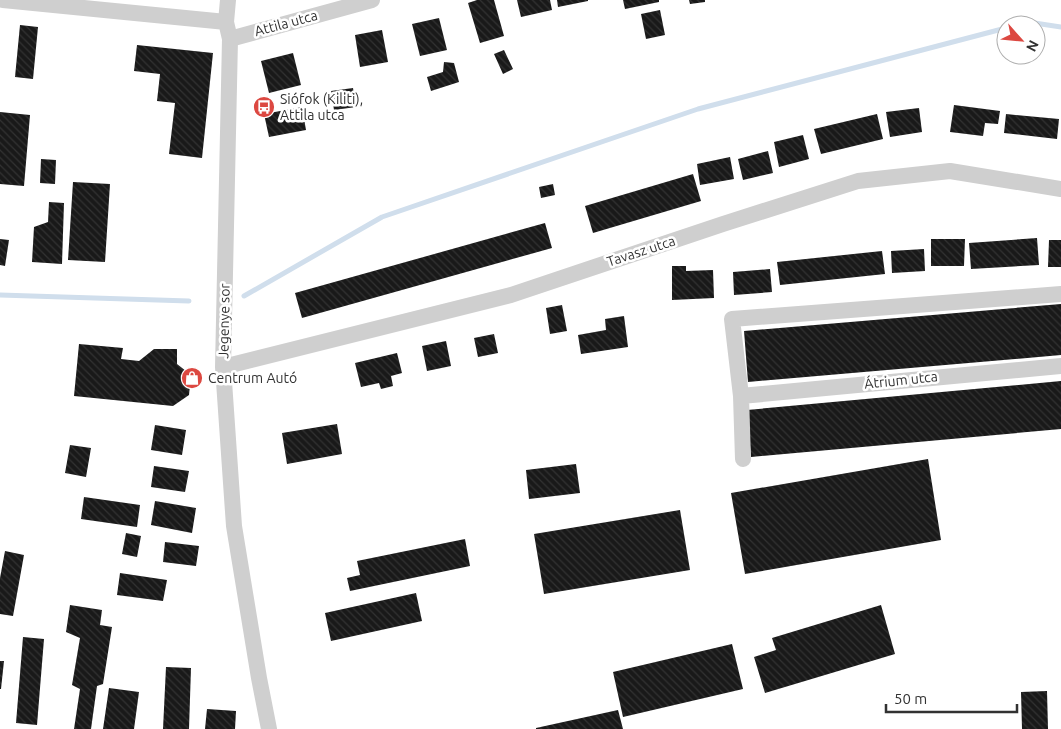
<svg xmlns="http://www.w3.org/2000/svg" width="1061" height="729" font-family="Ubuntu,sans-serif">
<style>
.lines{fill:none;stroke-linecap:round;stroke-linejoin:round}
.stream{stroke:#d0deec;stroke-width:5}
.building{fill:url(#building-back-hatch)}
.street{stroke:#cfcfcf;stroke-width:16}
.labels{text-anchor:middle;stroke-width:5;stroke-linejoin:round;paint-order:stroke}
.street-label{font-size:14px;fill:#323232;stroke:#fff}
.poi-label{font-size:14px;fill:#323232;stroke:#fff;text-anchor:start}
</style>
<defs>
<pattern id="building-back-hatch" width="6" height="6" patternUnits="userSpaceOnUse" patternTransform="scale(1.25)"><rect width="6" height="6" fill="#191919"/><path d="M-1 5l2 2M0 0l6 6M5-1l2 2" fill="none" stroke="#323232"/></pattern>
</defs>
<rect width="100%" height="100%" fill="#fff"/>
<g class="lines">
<path class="stream" d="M1016 25 1028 22 1061 27
M0 295 189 301
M244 296 382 217 698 109 1006 28"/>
</g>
<path class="building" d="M477 0H494L504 36 480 43 468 3Z
M517 0H550L552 10 521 17Z
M557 0H588V1L558 7Z
M623 0H659V2L625 9Z
M689 0H705V2L690 4Z
M660 10 665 35 646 39 641 14Z
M439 18 447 50 420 56 412 24Z
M20 25 38 27 33 79 15 77Z
M382 30 388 62 360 67 355 35Z
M137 45 213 53 202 158 169 154 175 103 157 101 160 74 134 71Z
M504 50 513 69 503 74 494 54Z
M293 53 301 85 269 93 261 61Z
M444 62 454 63 459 82 431 91 427 77 443 72Z
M353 88 356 107 334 110 331 91Z
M954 105 1000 111 998 124 985 123 983 136 950 132Z
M302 107 306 130 269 137 264 114Z
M919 108 922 132 890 137 886 112Z
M0 112 30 115 24 186 0 184Z
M877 114 883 139 821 154 814 129Z
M1006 114 1059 119 1057 139 1004 133Z
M803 135 809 159 779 167 774 142Z
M768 151 773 173 743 180 738 159Z
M730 157 734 179 700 185 697 164Z
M41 159 56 160 55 184 40 183Z
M693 174 701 201 593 233 585 206Z
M73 182 110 184 105 262 68 260Z
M553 184 555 195 541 198 539 187Z
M49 202 64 203 62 264 32 262 34 227 48 222Z
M545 223 552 248 302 318 295 293Z
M1037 238 1039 265 971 269 969 243Z
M0 239 9 240 5 266 0 265Z
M931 239H965L964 266H931Z
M1049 240H1061V267H1048Z
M924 249 925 271 892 273 891 251Z
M882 251 885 274 780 285 777 262Z
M672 266H686V271L713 270 714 298 672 300Z
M770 269 772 292 734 295 733 272Z
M1061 304V355L748 382 744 331Z
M562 305 567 331 550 334 546 308Z
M624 316 628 347 581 354 578 335 606 330 605 319Z
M494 334 498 353 478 357 474 338Z
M446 341 451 366 427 371 422 346Z
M79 344 123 348 121 359 139 361 154 349H177V364L191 375 189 395 173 406 74 396Z
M397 353 402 373 391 376 393 386 381 389 379 383 361 387 355 363Z
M1061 381V429L751 457 747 410Z
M337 424 342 454 287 464 282 433Z
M155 425 186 430 182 455 151 450Z
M70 445 91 448 86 477 65 473Z
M928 459 941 540 745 574 731 493Z
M576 464 580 493 529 499 526 470Z
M154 466 189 471 185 492 151 487Z
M84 497 140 505 137 527 81 519Z
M155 501 196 508 192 533 151 525Z
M680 510 690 570 544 594 534 534Z
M126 533 141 536 137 557 122 554Z
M465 539 470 566 350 591 347 578 360 575 357 561Z
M165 542 199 546 196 566 163 562Z
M5 551 24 555 13 616 0 614V578Z
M120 573 167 580 163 601 117 595Z
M416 593 422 621 331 641 325 613Z
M70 605 102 610 100 625 112 627 103 684 97 686 91 729H74L80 689 72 685 80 638 66 632Z
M881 605 895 654 765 693 754 657 776 650 772 638Z
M23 637 44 639 37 725 16 723Z
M732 644 743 689 623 717 613 672Z
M0 661H4L1 689H0Z
M166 667 191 668 189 729H163Z
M109 688 139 692 134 729H103Z
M1047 691 1048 729H1022L1021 692Z
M207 709 236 711 235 729H205Z
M618 710 623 729H536V728Z"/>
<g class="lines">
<path class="street" d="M3 0 226 22
M228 0 226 22 230 39 223 367 234 526 259 678 269 729
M230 39 372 0
M223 367 511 295 723 224 858 181 950 171 1061 189
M741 396 1061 366
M743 459 741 396 732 319 1061 294"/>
</g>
<defs>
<g id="bus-disc" transform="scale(1.125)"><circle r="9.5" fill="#dc4841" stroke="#fff"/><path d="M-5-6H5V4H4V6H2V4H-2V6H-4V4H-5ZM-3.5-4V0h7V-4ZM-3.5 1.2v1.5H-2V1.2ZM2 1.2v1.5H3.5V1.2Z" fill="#fff"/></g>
<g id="shop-disc" transform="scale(1.125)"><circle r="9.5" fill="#dc4841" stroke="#fff"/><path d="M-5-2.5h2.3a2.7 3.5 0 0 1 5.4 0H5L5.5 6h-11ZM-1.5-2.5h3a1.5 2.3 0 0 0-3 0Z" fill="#fff"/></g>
</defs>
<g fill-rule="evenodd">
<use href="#bus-disc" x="264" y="107"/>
<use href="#shop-disc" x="192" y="378"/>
</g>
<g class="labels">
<g class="street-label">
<text transform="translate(286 23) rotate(-15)" y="5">Attila utca</text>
<text transform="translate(641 251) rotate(-18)" y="5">Tavasz utca</text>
<text transform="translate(224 321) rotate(-89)" y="5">Jegenye sor</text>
<text transform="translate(901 380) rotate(-6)" y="5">Átrium utca</text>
</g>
<g class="poi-label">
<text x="280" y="104">Siófok (Kiliti),<tspan x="280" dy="16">Attila utca</tspan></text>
<text x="208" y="383">Centrum Autó</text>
</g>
</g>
<g transform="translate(1021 40) rotate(117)"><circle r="24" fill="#ffffff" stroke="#adadad"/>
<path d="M0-4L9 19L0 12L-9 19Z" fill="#dc4841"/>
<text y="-8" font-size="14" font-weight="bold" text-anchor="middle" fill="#323232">N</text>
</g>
<path d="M886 704v8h131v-8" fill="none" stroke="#323232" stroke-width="2.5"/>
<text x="894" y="704" font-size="15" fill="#323232" stroke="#ffffff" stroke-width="4" paint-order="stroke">50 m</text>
</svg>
